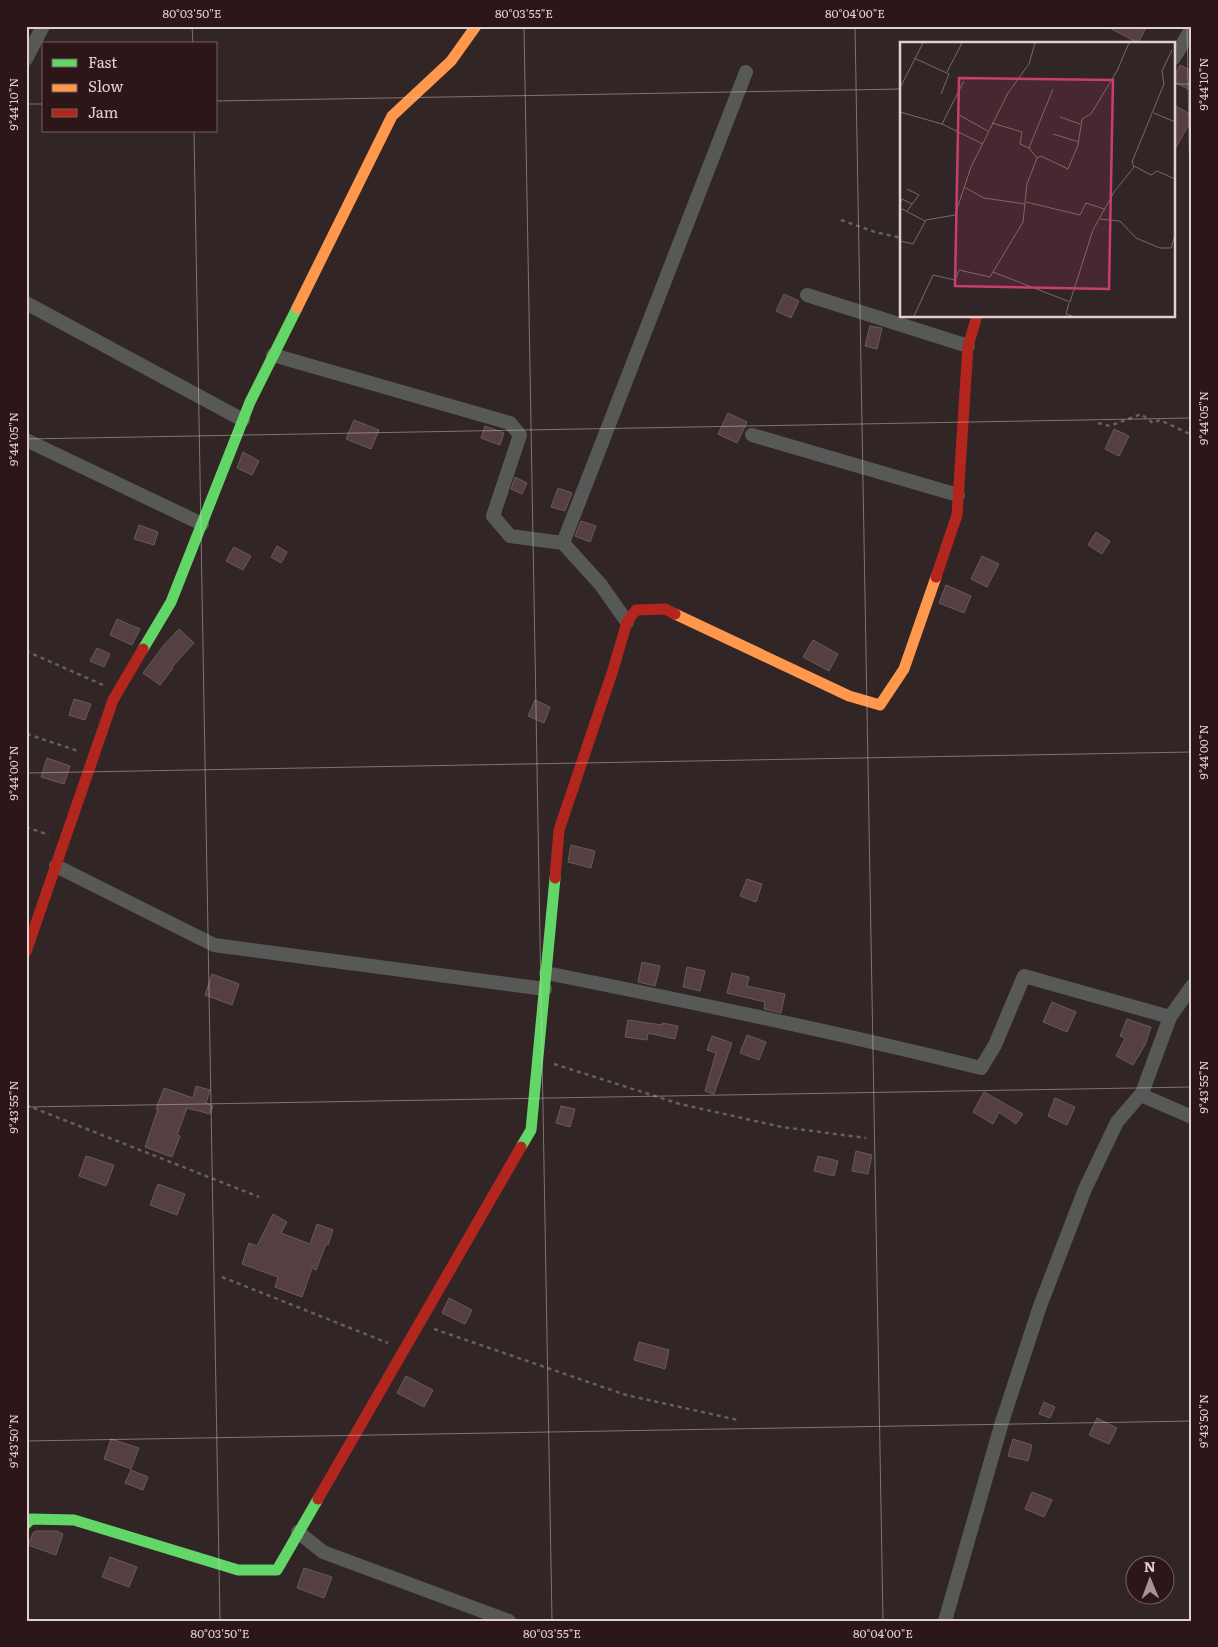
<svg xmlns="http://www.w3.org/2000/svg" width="1218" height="1647" font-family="Literata,serif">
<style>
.building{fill:#563f40;stroke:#675b5b}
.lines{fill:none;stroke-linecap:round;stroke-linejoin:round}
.path{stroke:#626060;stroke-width:2.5;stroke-dasharray:4 4;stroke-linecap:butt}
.street{stroke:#575957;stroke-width:14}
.fast{stroke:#63d668;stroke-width:11}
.slow{stroke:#ff974d;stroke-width:11}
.jam{stroke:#b3261e;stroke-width:11}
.ticks{fill:none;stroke:#e1d0d0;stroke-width:1;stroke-opacity:0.45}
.inset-road{fill:none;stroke:#786969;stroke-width:1}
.view{fill:#c83d72;fill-opacity:0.15;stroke:#c83d72;stroke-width:2.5}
.inset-edge{fill:none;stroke:#e1d0d0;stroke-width:2.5}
.neatline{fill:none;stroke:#e1d0d0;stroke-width:2}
.ticks-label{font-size:12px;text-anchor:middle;fill:#e1d0d0}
</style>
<rect width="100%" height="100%" fill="#322525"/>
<path class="building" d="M1106 26H1147L1138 43Z
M1180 65 1192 71V91L1174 82V76Z
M1174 105 1192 115V119L1174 151Z
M784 294 799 301 791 318 776 311Z
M870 326 882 328 877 349 865 346Z
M728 413 747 422 737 443 718 434Z
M354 420 379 430 371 449 346 439Z
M485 426 504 433 500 445 481 438Z
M1114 429 1129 436 1119 456 1105 449Z
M243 452 259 461 252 475 237 468Z
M515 477 527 483 522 494 511 489Z
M558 488 572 493 565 511 551 507Z
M581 521 596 526 590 542 575 536Z
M139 525 158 532 154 545 134 539Z
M1096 532 1110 541 1102 554 1088 545Z
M277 546 287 552 281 563 271 557Z
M234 547 251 556 243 570 226 561Z
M982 556 999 564 987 587 971 579Z
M946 585 971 596 964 613 939 603Z
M117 619 140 629 132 645 110 635Z
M179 629 194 643 172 667 173 668 160 685 143 673 164 645Z
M813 640 838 654 829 671 803 657Z
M97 648 110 654 104 667 90 661Z
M74 699 91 704 85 720 69 715Z
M535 700 550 707 544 723 528 716Z
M47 758 70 766 64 784 41 777Z
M571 845 595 851 591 868 568 862Z
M747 879 762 884 756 902 740 896Z
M642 962 660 966 655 986 638 982Z
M687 967 705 971 700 991 683 987Z
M732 973 749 977 747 986 785 994 781 1013 764 1009 765 1002 727 993Z
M212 974 239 984 232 1005 205 995Z
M1052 1002 1076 1012 1067 1032 1043 1022Z
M1127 1019 1151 1027 1145 1045 1133 1065 1116 1056 1125 1038 1120 1036Z
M628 1020 662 1025V1023L678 1026 675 1039 648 1033 647 1040 625 1037Z
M747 1035 766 1042 759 1060 740 1053Z
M712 1036 732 1043 714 1094 705 1091 716 1053 707 1050Z
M196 1086 210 1090 206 1103 213 1106 210 1114 187 1108 177 1135 180 1136 172 1157 145 1147 158 1109H156L164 1088 193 1098Z
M984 1092 1023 1114 1016 1124 999 1112 993 1124 973 1112Z
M1055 1098 1075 1107 1067 1125 1048 1116Z
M561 1106 575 1109 570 1127 556 1123Z
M856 1151 872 1155 868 1174 852 1171Z
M86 1156 114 1165 106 1186 79 1176Z
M818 1156 838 1161 834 1176 814 1171Z
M158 1184 185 1194 177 1215 150 1205Z
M273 1214 287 1222 281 1233 310 1244 317 1224 333 1230 328 1245 326 1244 316 1270 312 1268 302 1297 275 1287 278 1277 242 1264 249 1243 257 1246Z
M449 1298 472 1310 465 1324 442 1313Z
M639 1342 669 1350 665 1369 634 1360Z
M406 1376 433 1390 424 1407 397 1393Z
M1044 1402 1055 1407 1050 1418 1039 1414Z
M1097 1418 1117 1428 1109 1444 1089 1435Z
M111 1439 139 1448 131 1469 104 1459Z
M1013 1439 1032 1445 1028 1461 1008 1456Z
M131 1470 148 1477 143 1490 125 1483Z
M1032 1492 1052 1500 1044 1517 1025 1509Z
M36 1531H57L63 1534 56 1555 28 1545 33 1533Z
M110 1557 137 1567 129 1587 102 1577Z
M304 1568 332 1577 324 1598 297 1588Z"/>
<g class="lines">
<path class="path" d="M841 220 875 232 902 238
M1098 423 1110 426 1141 414 1153 423 1160 420 1192 435
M26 651 103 685
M27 734 78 751
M26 827 49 835
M554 1064 680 1104 782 1127 866 1138
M26 1105 259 1197
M222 1277 388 1343
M434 1329 626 1395 738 1420"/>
<path class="street" d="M1174 58 1192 28
M26 59 43 26
M807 295 968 346
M26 303 243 420
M273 355 510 423 520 435 493 516 510 536 563 543 601 585 627 622
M752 435 958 495
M26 440 202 524
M563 543 746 72
M56 866 214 945 545 989
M546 973C692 1002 837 1032 981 1068L995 1045 1024 976 1170 1017
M1141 1095 1192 1117
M298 1532 323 1552 509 1621
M945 1621 1002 1422 1040 1306 1085 1189 1117 1122 1142 1093 1170 1017 1192 986"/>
<path class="fast" d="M143 649 171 602 250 402 297 308
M521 1147 531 1130 555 878
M26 1524 31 1519 74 1520 238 1570H277L318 1499"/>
<path class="slow" d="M297 308 392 116 451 61 476 26
M675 614 849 696 880 705 904 669 936 577"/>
<path class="jam" d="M936 577 957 515 968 346 977 316
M555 878 559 830 613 670 627 622 636 610 665 609 675 614
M26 952 113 700 143 649
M318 1499 521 1147"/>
</g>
<path class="ticks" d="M192 26 193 44M524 26 552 1621M855 26 883 1621M1187 26 1192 301M1174 84H1192M216 101 902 89M26 104H44M194 131 220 1621M26 439 1192 418M26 773 1192 752M26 1107 1192 1087M26 1441 1192 1421"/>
<g transform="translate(900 42)">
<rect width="275" height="275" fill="#322525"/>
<path class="inset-road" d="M14 16 49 32 41 52M47 30 62 1M0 46 23 1M0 70 42 82 83 102M254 71 275 80M59 73 88 89M160 75 180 82M92 81 122 90 120 102 129 106 137 116M42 82 64 39M153 92 179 100M129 106 153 47M234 124 251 133 257 129 275 137M64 145 84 156 125 162M126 160 180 173 186 161 204 167M0 162 2 157 12 162M0 166 25 179M7 169 19 153 7 147M200 177 220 179 236 196 260 206H271L275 193M0 199 13 202 26 178 55 173 71 125 108 51 129 22 135 1M93 230 170 260 193 188 214 150 234 125 232 120 264 42 262 29 272 8M169 261 166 272 172 274M14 274 33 233 55 238 59 228 90 235 123 180 127 142 137 116 141 114 168 127 178 103 182 77 191 72 217 29 229 1"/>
<path class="view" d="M59 36 213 38 209 247 55 244Z"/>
<rect width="275" height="275" class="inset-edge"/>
</g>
<rect width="1218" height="1647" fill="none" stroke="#2d1617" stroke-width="55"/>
<rect x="42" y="42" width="175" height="90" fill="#2d1617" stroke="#756061"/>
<rect x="52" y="59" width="25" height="8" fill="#63d668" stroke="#756061"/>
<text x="88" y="68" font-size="15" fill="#e1d0d0">Fast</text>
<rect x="52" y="84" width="25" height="8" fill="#ff974d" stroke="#756061"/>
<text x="88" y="92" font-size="15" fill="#e1d0d0">Slow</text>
<rect x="52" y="109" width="25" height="8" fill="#b3261e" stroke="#756061"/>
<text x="88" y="118" font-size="15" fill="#e1d0d0">Jam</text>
<g transform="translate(1150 1580) rotate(359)"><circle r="24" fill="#2d1617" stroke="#756061"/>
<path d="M0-4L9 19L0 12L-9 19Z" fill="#a49494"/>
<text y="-8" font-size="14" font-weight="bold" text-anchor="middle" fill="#e1d0d0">N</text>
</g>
<rect x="28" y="28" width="1162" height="1592" class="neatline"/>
<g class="ticks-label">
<text x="192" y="18">80°03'50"E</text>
<text x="524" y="18">80°03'55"E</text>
<text x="855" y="18">80°04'00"E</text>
<text transform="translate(1204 84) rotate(-90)" y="4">9°44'10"N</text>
<text transform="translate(14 104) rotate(-90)" y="4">9°44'10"N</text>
<text transform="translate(1204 418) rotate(-90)" y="4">9°44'05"N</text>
<text transform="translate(14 439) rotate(-90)" y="4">9°44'05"N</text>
<text transform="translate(1204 752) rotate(-90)" y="4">9°44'00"N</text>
<text transform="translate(14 773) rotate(-90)" y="4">9°44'00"N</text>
<text transform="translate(1204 1087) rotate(-90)" y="4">9°43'55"N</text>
<text transform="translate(14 1107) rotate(-90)" y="4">9°43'55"N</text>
<text transform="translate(1204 1421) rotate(-90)" y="4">9°43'50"N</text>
<text transform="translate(14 1441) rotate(-90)" y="4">9°43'50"N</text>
<text x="220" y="1638">80°03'50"E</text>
<text x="552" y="1638">80°03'55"E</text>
<text x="883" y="1638">80°04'00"E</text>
</g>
</svg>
